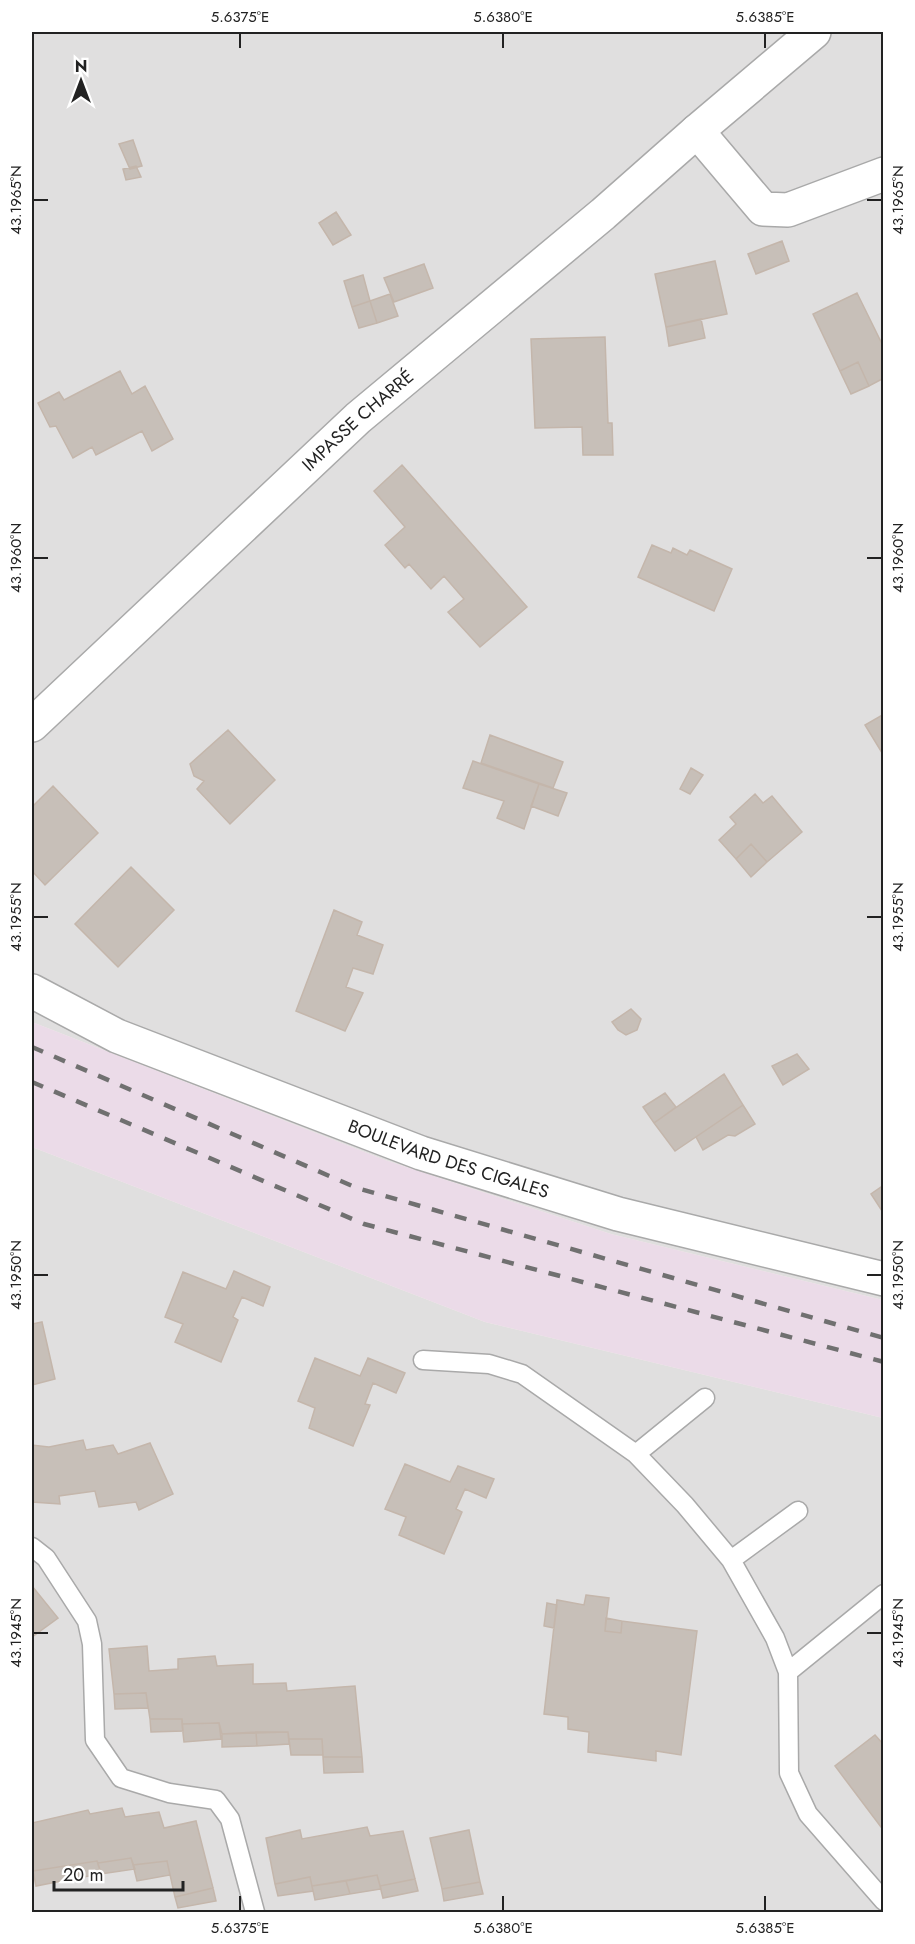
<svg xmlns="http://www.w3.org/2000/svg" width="915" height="1944" font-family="Jost,sans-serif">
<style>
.residential{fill:#e0dfdf}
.industrial{fill:#ebdbe8}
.building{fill:#c7bfb8;stroke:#c4b6ab;stroke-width:1.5}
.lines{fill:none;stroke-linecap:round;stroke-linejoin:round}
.lane-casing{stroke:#a9a9a9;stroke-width:21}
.street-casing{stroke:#a9a9a9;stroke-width:36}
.lane{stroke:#fff;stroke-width:18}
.street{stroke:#fff;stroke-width:33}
.rail{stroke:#707070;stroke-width:4.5;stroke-dasharray:12 12;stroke-linecap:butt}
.ticks{fill:none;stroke:#222;stroke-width:2}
.labels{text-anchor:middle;stroke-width:6;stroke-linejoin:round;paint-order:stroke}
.street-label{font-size:18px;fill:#222;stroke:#fff}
.neatline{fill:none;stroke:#222;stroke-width:2}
.ticks-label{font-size:15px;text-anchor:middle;fill:#222}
</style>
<rect width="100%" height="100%" fill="#f2efe9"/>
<path class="residential" d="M32 32H883V1300L611 1234 385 1160 32 1022Z
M32 1147 485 1322 883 1418V1912H32Z"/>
<path class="industrial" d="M32 1022 385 1160 611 1234 883 1300V1418L485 1322 32 1147Z"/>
<path class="building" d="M133 140 142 166 130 169 119 144Z
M136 166 141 177 126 180 123 169Z
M336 212 351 235 333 245 319 223Z
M782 241 789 261 756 274 748 254Z
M715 261 727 314 666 327 655 274Z
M424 264 433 288 394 302 384 278Z
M363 275 370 301 352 307 344 281Z
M857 293 884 348V378L869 386 858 362 840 371 813 314Z
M390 294 398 316 377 323 370 301Z
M370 301 377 323 359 328 352 307Z
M701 319 705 338 669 346 666 327Z
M605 337 608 423H612L613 455H583L582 427 535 428 531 339Z
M858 362 869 386 851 394 840 371Z
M120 371 132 394 145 386 173 439 152 451 142 431 96 455 92 447 73 458 56 426 50 427 38 403 59 392 64 400Z
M402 465 527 607 480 647 448 612 464 599 444 576 431 589 409 564 405 568 385 545 405 527 374 491Z
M652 545 671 553 673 548 687 555 690 550 732 569 714 611 638 577Z
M884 714V756L865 725Z
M228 730 275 780 230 824 197 789 204 781 194 776 190 764Z
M490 735 563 762 553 788 481 763Z
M473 761 539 784 524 829 497 818 504 801 463 788Z
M691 768 703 775 690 794 680 789Z
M539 784 567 793 558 816 531 806Z
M53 786 98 833 45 885 32 871V807Z
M755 794 763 803 772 796 802 832 767 862 751 844 736 859 719 840 736 824 730 817Z
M751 844 767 862 751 877 736 859Z
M131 867 174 910 118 967 75 924Z
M334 910 362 922 357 935 383 945 373 974 353 968 346 987 363 993 345 1031 296 1011Z
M631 1009 641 1019 637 1030 626 1035 618 1030 612 1022Z
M797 1054 809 1069 783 1085 772 1066Z
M724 1074 743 1105 675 1151 654 1123Z
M665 1093 676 1107 654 1123 643 1107Z
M743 1105 755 1124 735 1136 728 1135 703 1150 696 1137Z
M884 1185V1214L871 1194Z
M234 1271 270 1287 263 1306 242 1297 233 1317 238 1320 221 1362 175 1342 183 1324 165 1317 183 1272 226 1289Z
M42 1322 55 1379 32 1385V1324Z
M315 1358 360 1376 368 1358 405 1373 396 1393 373 1383 365 1404 370 1405 353 1446 309 1428 315 1408 298 1401Z
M83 1440 86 1450 113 1445 118 1454 150 1443 173 1494 139 1510 136 1502 99 1507 95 1491 59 1496 60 1504 32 1502V1445L49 1447Z
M405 1464 450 1482 458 1466 494 1479 486 1498 465 1489 456 1509 462 1512 444 1554 399 1535 406 1517 385 1509Z
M32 1586 58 1618 32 1637Z
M586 1595 609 1598 605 1631 621 1633 622 1621 697 1631 681 1755 656 1751V1761L588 1752 589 1732 568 1729V1717L544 1714 557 1600 584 1605Z
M547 1603 557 1605 554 1628 544 1626Z
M606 1618 622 1621 621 1633 605 1631Z
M147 1646 149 1671 178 1669V1659L215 1656 217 1666 253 1664V1684L286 1683 287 1691 355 1686 362 1757H323L322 1739H289L288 1732 222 1734 219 1723 182 1724V1719H150L146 1693 114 1694 109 1649Z
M146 1693 148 1708 115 1709 114 1694Z
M150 1719H182L183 1731 151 1732Z
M219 1723 221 1739 184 1742 182 1724Z
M256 1732H288L289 1744 257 1746Z
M256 1732 257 1746 222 1747V1734Z
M875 1735 884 1745V1831L835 1766Z
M289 1739H322L323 1755H291Z
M323 1757H362L363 1772 324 1773Z
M122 1808 125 1817 159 1812 164 1828 196 1821 213 1888 175 1897 167 1861 133 1865 131 1858 98 1863 97 1861 33 1871 32 1823 88 1810 90 1814Z
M367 1827 370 1836 403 1831 415 1879 380 1886 377 1875 312 1886 310 1877 275 1884 266 1838 300 1830 302 1839Z
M469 1830 480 1882 442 1889 430 1838Z
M131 1858 135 1869 101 1874 98 1863Z
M97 1861 101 1874 67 1880 64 1866Z
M167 1861 170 1875 137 1881 133 1865Z
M64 1866 67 1880 36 1886 33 1871Z
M377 1875 381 1889 350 1894 346 1881Z
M310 1877 313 1891 278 1896 275 1884Z
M415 1879 418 1891 383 1898 380 1886Z
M346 1881 350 1894 315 1900 312 1886Z
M480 1882 483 1894 444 1901 442 1889Z
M213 1888 216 1901 178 1908 175 1897Z"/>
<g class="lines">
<g class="lane-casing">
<path id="lane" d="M423 1360 489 1364 522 1374 636 1454 685 1505 731 1560 775 1638 788 1672 789 1773 808 1814 884 1901
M636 1454 705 1398
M32 1547 46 1558 87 1621 92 1644 95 1740 121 1778 169 1793 216 1800 230 1819 255 1912
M731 1560 798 1511
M788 1672 884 1594"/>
</g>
<g class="street-casing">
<g id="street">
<path d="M697 131 763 209 788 210 884 174"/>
<path id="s1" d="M32 725 358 418 603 214 697 131 814 32"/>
<path id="s2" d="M32 991 117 1036 421 1153 618 1214 884 1279"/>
</g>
</g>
<use href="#lane" class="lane"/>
<use href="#street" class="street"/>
<path class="rail" d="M32 1047 357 1188 884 1338
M32 1082 364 1224 884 1362"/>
</g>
<path class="ticks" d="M240 33V48M503 33V48M765 33V48M33 200H48M867 200H882M33 558H48M867 558H882M33 917H48M867 917H882M33 1275H48M867 1275H882M33 1633H48M867 1633H882M240 1896V1911M503 1896V1911M765 1896V1911"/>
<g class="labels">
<g class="street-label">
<text dy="6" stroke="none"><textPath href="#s1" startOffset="446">IMPASSE CHARRÉ</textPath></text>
<text dy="6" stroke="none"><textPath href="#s2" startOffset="450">BOULEVARD DES CIGALES</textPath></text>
</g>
</g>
<rect width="915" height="1944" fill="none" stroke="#ffffff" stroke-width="66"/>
<g transform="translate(81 81)" stroke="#ffffff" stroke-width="4.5" paint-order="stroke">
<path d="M0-4.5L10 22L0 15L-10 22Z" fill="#222222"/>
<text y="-9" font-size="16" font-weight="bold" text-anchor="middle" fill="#222222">N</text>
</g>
<path d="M54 1881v9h129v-9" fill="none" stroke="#222222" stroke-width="3"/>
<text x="63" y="1881" font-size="18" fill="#222222" stroke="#ffffff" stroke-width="4.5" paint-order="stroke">20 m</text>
<rect x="33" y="33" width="849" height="1878" class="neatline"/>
<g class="ticks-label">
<text x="240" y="22">5.6375°E</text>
<text x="503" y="22">5.6380°E</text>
<text x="765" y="22">5.6385°E</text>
<text transform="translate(16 200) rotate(-90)" y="5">43.1965°N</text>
<text transform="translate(898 200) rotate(-90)" y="5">43.1965°N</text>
<text transform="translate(16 558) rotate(-90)" y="5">43.1960°N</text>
<text transform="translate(898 558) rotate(-90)" y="5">43.1960°N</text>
<text transform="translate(16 917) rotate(-90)" y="5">43.1955°N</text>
<text transform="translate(898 917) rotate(-90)" y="5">43.1955°N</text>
<text transform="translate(16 1275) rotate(-90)" y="5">43.1950°N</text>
<text transform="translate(898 1275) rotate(-90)" y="5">43.1950°N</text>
<text transform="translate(16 1633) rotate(-90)" y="5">43.1945°N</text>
<text transform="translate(898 1633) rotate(-90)" y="5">43.1945°N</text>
<text x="240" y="1933">5.6375°E</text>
<text x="503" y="1933">5.6380°E</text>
<text x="765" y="1933">5.6385°E</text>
</g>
</svg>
